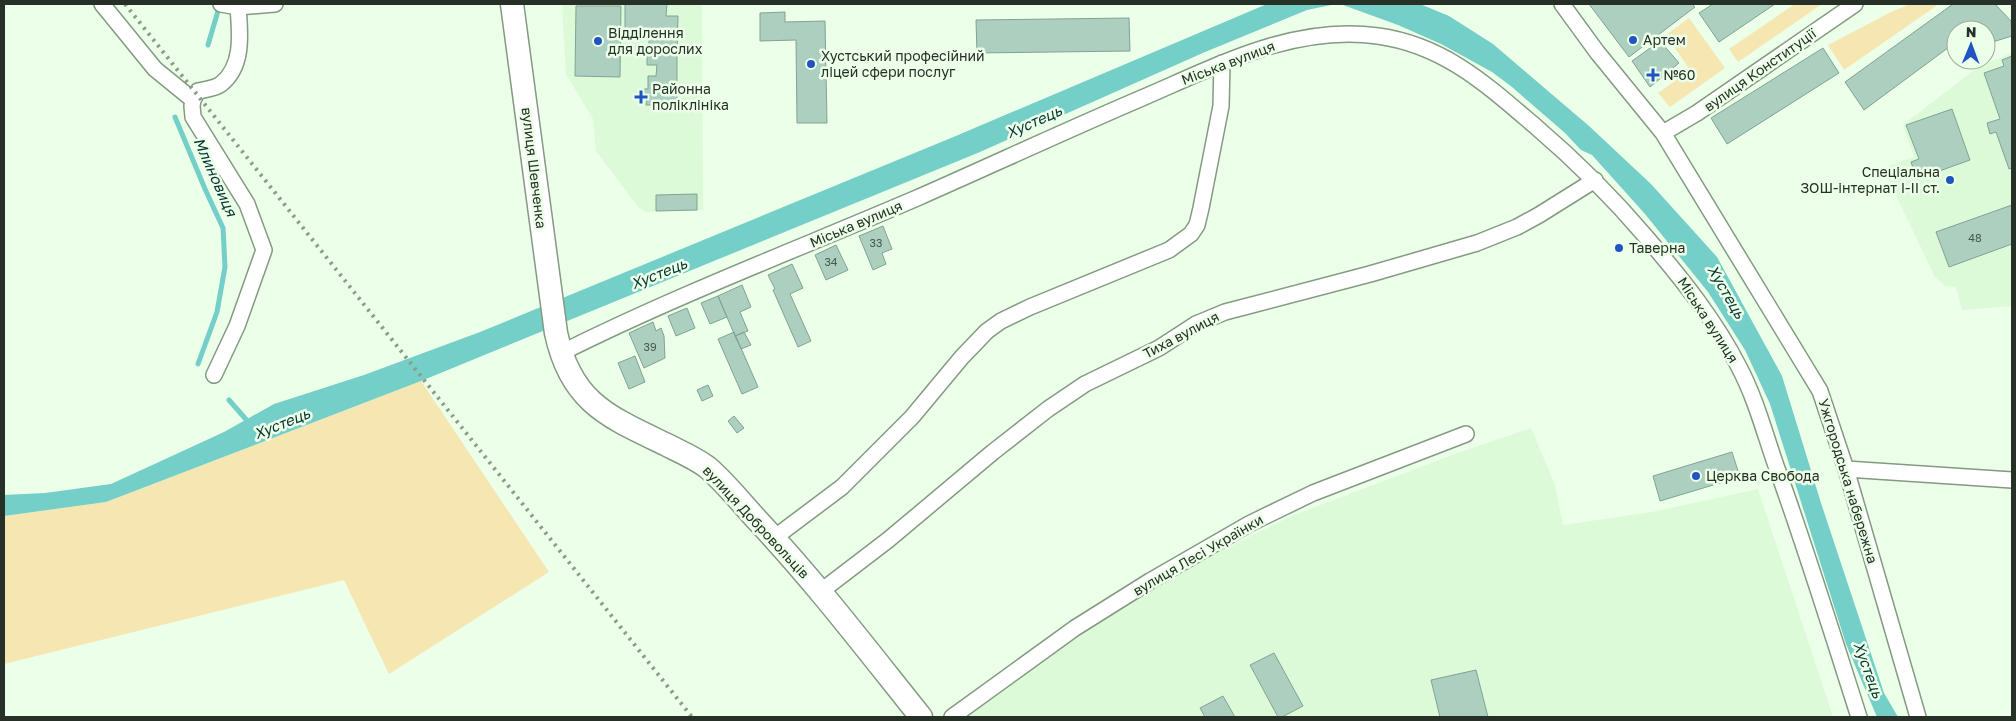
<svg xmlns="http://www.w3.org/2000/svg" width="2016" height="721" font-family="'Golos Text',sans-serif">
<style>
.built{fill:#dcf9d8}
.green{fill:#f5e6b2}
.water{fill:#74cfc9}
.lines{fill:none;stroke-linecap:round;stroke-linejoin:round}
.stream{stroke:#74cfc9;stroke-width:5}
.building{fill:#accfbf;stroke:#81a394}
.street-casing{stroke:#849a82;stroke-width:18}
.secondary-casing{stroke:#849a82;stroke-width:25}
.street{stroke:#fff;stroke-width:15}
.secondary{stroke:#fff;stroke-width:22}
.rail{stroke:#8d9b8b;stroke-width:4;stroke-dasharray:2.5 5;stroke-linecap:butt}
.poi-dot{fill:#1f54c1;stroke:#ecffe9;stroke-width:2}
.labels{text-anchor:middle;stroke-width:5;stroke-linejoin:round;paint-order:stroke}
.number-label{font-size:11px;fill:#48584c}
.poi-label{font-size:14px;fill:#273026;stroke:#ecffe9;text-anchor:start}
.street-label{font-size:14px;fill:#273026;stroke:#ecffe9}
.water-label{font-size:15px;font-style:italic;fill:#063432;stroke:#ecffe9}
</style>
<rect width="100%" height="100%" fill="#ecffe9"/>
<path class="built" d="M562 4H702L703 210 646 212 638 207 596 151 593 119 566 74Z
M2012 53V306L1962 310 1956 287 1945 286 1935 277 1883 168 1914 157 1903 125 1978 67Z
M1531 428 1555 485 1563 525 1652 512 1758 489 1833 717H968L1082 631 1195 564 1289 517 1460 452Z"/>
<path class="green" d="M1795 4H1822L1738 62 1729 49Z
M1911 4H1939L1844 70 1828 45 1893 11Z
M1689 18 1725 68 1670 107 1658 93 1690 70 1666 35Z
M421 381 549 572 389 674 344 580 4 664V516L106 502Z"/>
<path class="water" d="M1267 4H1420L1449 16 1493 44 1589 126 1651 184 1717 257 1782 376 1821 503 1884 693 1898 717H1877L1846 644 1770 404 1745 350 1708 292 1645 214 1592 155 1581 150 1565 133 1512 87 1492 72 1441 44 1398 25 1343 5H1331L1307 10 1205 52 980 152 421 381 106 502 4 516V495L45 493 111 484 224 432 274 404 364 375 480 332 951 138Z"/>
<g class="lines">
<path class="stream" d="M208 45 220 4
M175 117 205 189 223 228 225 267 217 312 198 364
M229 400 250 424"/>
</g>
<path class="building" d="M625 4H667L666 16H678L677 54H649V34L625 33Z
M1589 4H1692L1695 7 1629 57Z
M1713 4H1775L1719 42 1699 13Z
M1953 4H1995L2011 21 2012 36 1986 44V30H1976L1974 28 1972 30H1956V42L1864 110 1845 82Z
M576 6H621L620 77 575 76Z
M785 12V22L825 21 827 123H797L796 40 760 41V13Z
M1129 18 1130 51 977 53 976 20Z
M1660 41 1679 63 1650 87 1632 61Z
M1823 48 1839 73 1727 144 1711 118Z
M647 54H677V105H646L647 98H643V89H648V76H656L657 65H647Z
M2012 56V168L2009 169 1996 132 1990 134 1987 123 2000 119 1984 73 2004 66 2002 60Z
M1952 109 1970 160 1917 179 1911 162 1919 159 1906 125Z
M697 194V210L656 211V195Z
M2012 205V244L1949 267 1936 232Z
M883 226 892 249 882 253 886 264 873 270 859 236Z
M836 245 848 270 826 280 815 255Z
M792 264 803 288 790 294 811 341 798 347 773 290 775 289 768 275Z
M742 285 751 307 740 312 748 331 735 336 718 296Z
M718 296 727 317 710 324 701 303Z
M687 308 695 328 676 336 668 316Z
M653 322 656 331 661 328 664 336 665 358 644 368 629 333Z
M734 332 758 387 742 394 718 339Z
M744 332 751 345 741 349 735 336Z
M635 356 645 382 629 389 618 363Z
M708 385 713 396 702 401 697 390Z
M734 416 744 428 737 433 728 421Z
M1732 452 1740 477 1660 501 1653 476Z
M1274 653 1303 706 1282 717H1278L1250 665Z
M1476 670 1488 717H1440L1431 680Z
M1223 696 1235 717H1205L1200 708Z"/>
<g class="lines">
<g class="street-casing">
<path id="street" d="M102 4 155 69 193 100 192 106 193 117 247 204 264 250 237 326 214 375
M221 4 238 7
M1562 4 1597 52 1663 133 1820 391 1846 469 1918 717
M193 100 198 91C205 89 215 89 221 84 244 66 240 33 238 7L275 4
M1663 133 1697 113 1855 4
M561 353C677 295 798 249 917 198 992 165 1067 130 1142 98 1217 66 1294 24 1378 36 1444 45 1487 85 1535 126 1576 161 1613 198 1647 238 1682 279 1715 320 1739 367 1757 401 1766 439 1779 474 1808 555 1833 636 1859 717
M1846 469 2012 480
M774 538 842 487 912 417 962 357 987 331 1001 321 1030 307 1169 250 1191 234 1197 225 1201 208 1221 106 1222 63
M820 592 888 540 993 452 1048 409 1085 384 1159 348 1196 324 1225 312 1370 274 1477 243 1517 227 1539 215 1595 180
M952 717 1075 628 1150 581 1249 524 1313 493 1466 434"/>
</g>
<g class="secondary-casing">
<path id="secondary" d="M512 4 556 333C571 403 609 417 667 445 681 452 695 458 707 467 726 483 742 504 759 522 817 584 868 651 921 717"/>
</g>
<use href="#street" class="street"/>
<use href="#secondary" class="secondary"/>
<path class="rail" d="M125 4 692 717"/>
</g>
<g class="poi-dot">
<circle cx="1633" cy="40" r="5"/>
<circle cx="598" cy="41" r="5"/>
<circle cx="811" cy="64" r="5"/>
<path d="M1650.5 67.5h5v5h5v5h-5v5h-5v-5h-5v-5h5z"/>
<path d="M638.5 89.5h5v5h5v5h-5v5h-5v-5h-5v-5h5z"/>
<circle cx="1950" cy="180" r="5"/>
<circle cx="1619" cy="248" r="5"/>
<circle cx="1696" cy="476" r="5"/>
</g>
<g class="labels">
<g class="number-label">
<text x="1975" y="242">48</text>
<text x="876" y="247">33</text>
<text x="831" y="266">34</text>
<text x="650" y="351">39</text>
</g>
<g class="poi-label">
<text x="608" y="38">Відділення<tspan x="608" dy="16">для дорослих</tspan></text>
<text x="1643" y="45">Артем</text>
<text x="821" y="61">Хустський професійний<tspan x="821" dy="16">ліцей сфери послуг</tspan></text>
<text x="1663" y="80">№60</text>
<text x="652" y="94">Районна<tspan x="652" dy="16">поліклініка</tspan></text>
<text x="1940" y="177" text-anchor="end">Спеціальна<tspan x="1940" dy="16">ЗОШ-інтернат І-ІІ ст.</tspan></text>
<text x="1629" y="253">Таверна</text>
<text x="1706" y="481">Церква Свобода</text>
</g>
<g class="street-label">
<text transform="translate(1228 63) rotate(-21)" y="5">Міська вулиця</text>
<text transform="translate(1760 70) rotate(-35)" y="5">вулиця Конституції</text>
<text transform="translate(534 168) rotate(83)" y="5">вулиця Шевченка</text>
<text transform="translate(856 224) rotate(-23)" y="5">Міська вулиця</text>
<text transform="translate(1708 320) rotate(57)" y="5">Міська вулиця</text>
<text transform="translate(1181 335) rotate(-28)" y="5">Тиха вулиця</text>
<text transform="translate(1848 481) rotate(73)" y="5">Ужгородська набережна</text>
<text transform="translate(756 522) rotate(47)" y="5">вулиця Добровольців</text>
<text transform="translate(1198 555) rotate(-30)" y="5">вулиця Лесі Українки</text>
</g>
<g class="water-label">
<text transform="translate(1034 122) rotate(-24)" y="5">Хустець</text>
<text transform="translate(215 177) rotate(66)" y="5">Млиновиця</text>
<text transform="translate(659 274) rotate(-22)" y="5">Хустець</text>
<text transform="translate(1726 292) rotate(60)" y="5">Хустець</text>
<text transform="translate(282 424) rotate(-22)" y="5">Хустець</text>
<text transform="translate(1868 670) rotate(70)" y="5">Хустець</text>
</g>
</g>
<rect width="2016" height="721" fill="none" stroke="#273026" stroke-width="10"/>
<g transform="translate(1971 45) rotate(1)"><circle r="24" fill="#ecffe9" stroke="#9dac9b"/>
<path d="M0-4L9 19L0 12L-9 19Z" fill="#1f54c1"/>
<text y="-8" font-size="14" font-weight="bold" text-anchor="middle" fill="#273026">N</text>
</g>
</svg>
